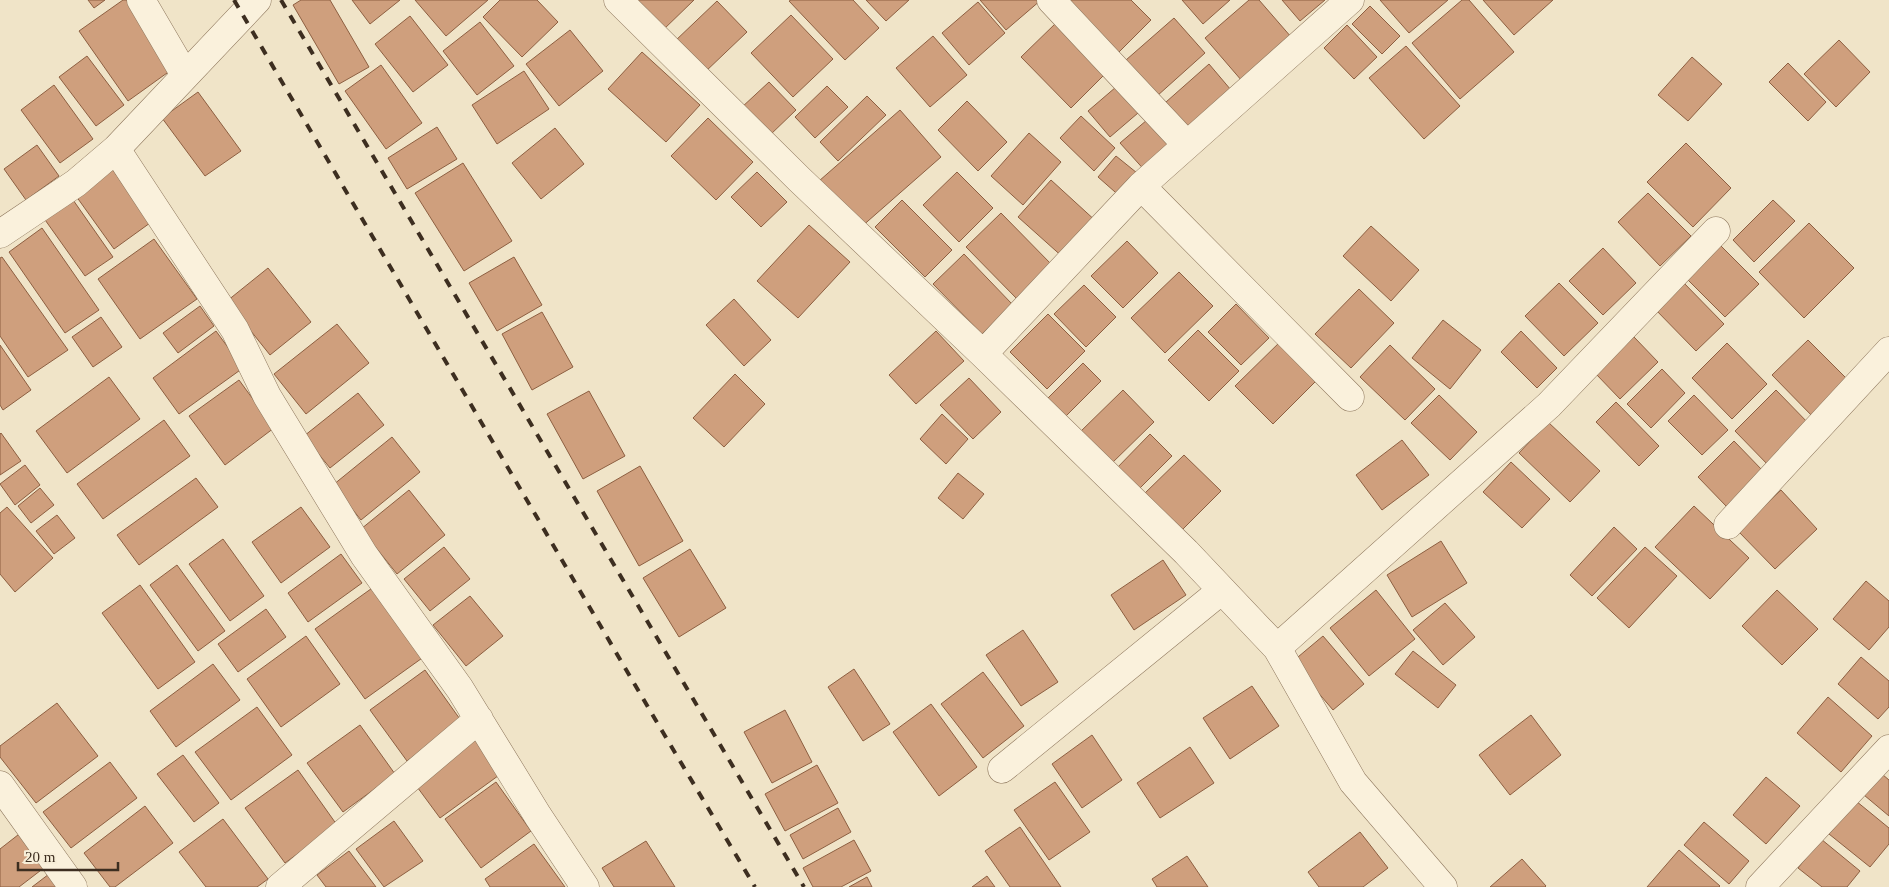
<svg xmlns="http://www.w3.org/2000/svg" width="1889" height="887" font-family="Georgia,serif">
<style>
.building{fill:#cf9f7d;stroke:#8d5f41}
.lines{fill:none;stroke-linecap:round;stroke-linejoin:round}
.minor-casing{stroke:#8d765c;stroke-width:29}
.minor{stroke:#faf1dc;stroke-width:28}
.rail{stroke:#3d2e20;stroke-width:4;stroke-dasharray:9 9;stroke-linecap:butt}
</style>
<rect width="100%" height="100%" fill="#f0e4c8"/>
<path class="building" d="M88 0H105L94 8Z
M123 0H127L174 68 128 101 79 31Z
M301 0H330L369 67 339 84 293 5Z
M352 0H400L370 24Z
M415 0H488L446 36Z
M500 0H537L558 22 522 57 483 17Z
M633 0H694L662 31Z
M791 0H853L879 28 845 60 789 1Z
M866 0H909L886 21Z
M980 0H1041L1006 30Z
M1061 0H1131L1151 20 1116 55Z
M1182 0H1230L1203 24Z
M1249 0H1259L1292 38 1242 81 1205 38Z
M1282 0H1325L1300 21Z
M1380 0H1448L1409 33Z
M1462 0H1469L1514 52 1460 99 1412 43Z
M1483 0H1553L1514 35Z
M717 1 747 32 704 73 674 42Z
M978 2 1005 33 969 65 942 33Z
M1370 6 1400 36 1382 54 1352 24Z
M791 15 833 59 793 97 751 53Z
M410 16 448 65 413 92 375 44Z
M1174 18 1205 53 1157 96 1126 60Z
M480 22 514 66 477 95 443 51Z
M1057 22 1107 72 1071 108 1021 57Z
M1347 25 1377 57 1354 79 1324 48Z
M570 30 603 71 559 106 526 64Z
M933 36 967 75 930 107 896 68Z
M1839 40 1870 72 1836 107 1804 74Z
M1406 46 1460 106 1424 139 1369 78Z
M642 52 700 105 666 142 608 89Z
M87 56 124 105 96 126 59 77Z
M1692 57 1722 84 1688 121 1658 95Z
M1788 63 1826 102 1808 121 1769 82Z
M1209 64 1231 90 1187 127 1166 102Z
M381 65 422 123 386 149 345 91Z
M524 71 549 109 497 144 472 105Z
M1123 81 1145 107 1110 137 1088 111Z
M769 82 796 110 769 136 741 108Z
M54 85 93 139 60 163 21 110Z
M827 86 848 107 815 138 795 117Z
M198 92 241 151 205 176 162 118Z
M867 96 886 115 838 161 820 142Z
M967 101 1007 142 978 171 938 130Z
M900 110 941 157 860 228 819 181Z
M1154 114 1181 145 1148 174 1120 143Z
M1081 116 1115 148 1094 171 1060 138Z
M708 118 753 162 716 200 671 156Z
M437 127 457 159 407 189 388 158Z
M555 128 584 164 541 199 512 163Z
M1029 133 1061 162 1023 205 991 176Z
M1686 143 1731 188 1693 227 1647 182Z
M37 145 59 176 26 200 4 169Z
M1116 156 1142 177 1123 199 1098 177Z
M463 163 512 241 464 271 415 193Z
M113 170 150 223 114 249 76 196Z
M757 172 787 202 761 227 731 197Z
M957 172 993 208 959 242 923 205Z
M1051 180 1098 223 1065 259 1018 217Z
M1648 193 1691 236 1660 266 1618 222Z
M71 197 113 257 85 276 43 217Z
M902 200 952 250 925 277 875 227Z
M1773 200 1795 221 1754 262 1733 240Z
M1001 213 1053 266 1018 300 966 247Z
M1809 223 1854 268 1804 318 1759 272Z
M809 225 850 262 798 318 757 281Z
M1371 226 1419 270 1391 301 1343 256Z
M42 228 99 310 65 333 9 252Z
M154 239 197 299 140 339 98 279Z
M1127 241 1158 273 1123 308 1091 276Z
M1716 241 1759 284 1725 317 1683 275Z
M1603 248 1636 283 1603 315 1569 281Z
M964 254 1012 304 982 334 933 284Z
M2 257 68 350 28 377 0 336V258Z
M514 257 542 305 497 331 469 283Z
M268 268 311 322 270 355 227 301Z
M1179 272 1213 306 1165 353 1131 318Z
M1681 280 1724 324 1696 351 1653 307Z
M1559 283 1598 323 1564 356 1525 316Z
M1084 285 1116 317 1086 347 1054 314Z
M1359 289 1394 323 1351 368 1315 334Z
M734 299 771 340 744 366 706 325Z
M1236 304 1269 338 1241 365 1208 332Z
M200 306 214 326 178 353 163 333Z
M542 312 573 367 532 390 502 334Z
M1048 314 1085 351 1047 389 1010 352Z
M101 317 122 347 93 367 72 337Z
M1443 320 1481 350 1450 389 1412 358Z
M337 324 369 363 306 414 274 374Z
M1198 330 1239 371 1209 401 1168 360Z
M216 331 243 368 179 414 153 378Z
M936 331 964 361 916 404 889 375Z
M1521 331 1557 368 1537 388 1501 352Z
M1634 337 1658 362 1620 399 1596 374Z
M1284 338 1321 376 1273 424 1235 386Z
M1808 340 1852 384 1816 420 1772 375Z
M1727 343 1767 384 1732 419 1692 378Z
M0 345 31 390 3 410 0 405Z
M1390 345 1435 389 1405 420 1360 377Z
M1083 363 1101 381 1066 416 1048 398Z
M1662 369 1685 393 1651 428 1627 404Z
M735 374 765 404 724 447 693 418Z
M109 377 140 419 67 473 36 431Z
M969 378 1001 412 973 439 940 405Z
M239 380 274 428 225 465 189 416Z
M1123 390 1154 422 1110 465 1079 433Z
M1776 390 1812 427 1771 468 1735 431Z
M589 391 625 456 583 479 547 414Z
M358 393 384 425 330 468 304 436Z
M1439 395 1477 432 1450 460 1411 423Z
M1694 395 1728 430 1702 455 1668 421Z
M1616 402 1659 446 1639 466 1596 422Z
M942 414 968 439 946 464 920 439Z
M164 420 190 456 103 519 77 484Z
M1548 422 1600 471 1570 502 1519 453Z
M1 433 21 461 0 475V434Z
M1150 434 1172 456 1135 493 1114 471Z
M392 437 420 472 361 520 333 485Z
M1402 440 1429 475 1382 510 1356 475Z
M1734 441 1763 471 1727 507 1698 477Z
M1184 455 1221 491 1181 531 1144 494Z
M1511 462 1550 499 1522 528 1483 492Z
M25 465 40 485 15 505 0 484Z
M640 466 683 541 639 566 597 491Z
M958 473 984 494 963 519 938 498Z
M196 478 218 507 139 565 117 535Z
M40 488 54 505 31 523 18 506Z
M409 490 445 535 397 574 361 529Z
M1781 490 1817 529 1775 569 1738 531Z
M1694 506 1749 558 1710 599 1655 547Z
M7 507 53 558 15 592 0 574V513Z
M301 507 330 547 281 583 252 542Z
M57 515 75 538 54 554 36 531Z
M1614 527 1637 549 1592 596 1570 575Z
M223 539 264 596 230 621 189 564Z
M1441 541 1467 583 1412 617 1387 575Z
M444 547 470 579 430 611 404 579Z
M1645 547 1677 576 1629 628 1597 598Z
M690 549 726 608 679 637 643 578Z
M341 554 362 583 308 622 288 593Z
M1163 560 1186 595 1134 630 1111 595Z
M177 565 225 631 198 651 150 585Z
M1866 581 1889 601V627L1869 650 1833 619Z
M140 585 195 662 158 689 102 613Z
M375 586 425 656 365 699 315 629Z
M1376 590 1415 639 1369 676 1330 628Z
M1777 590 1818 629 1782 665 1742 626Z
M470 596 503 636 466 666 433 625Z
M1445 603 1475 637 1443 665 1413 630Z
M266 609 286 637 238 672 218 644Z
M1023 630 1058 682 1021 706 986 655Z
M306 636 340 684 281 727 247 679Z
M1323 636 1364 684 1333 710 1292 662Z
M1413 651 1456 685 1438 708 1395 674Z
M1861 657 1889 681V707L1878 719 1838 684Z
M213 664 240 700 176 747 150 711Z
M854 669 890 724 863 741 828 687Z
M425 670 462 722 407 761 370 710Z
M983 672 1024 726 983 758 941 704Z
M1252 686 1279 726 1230 759 1203 718Z
M1828 697 1872 736 1841 772 1797 733Z
M57 703 98 756 36 803 0 757V746Z
M931 704 977 767 939 796 893 732Z
M257 707 292 755 231 800 195 752Z
M785 710 812 762 772 783 744 732Z
M1531 715 1561 755 1510 795 1479 755Z
M360 725 395 774 343 812 307 763Z
M474 735 502 773 440 818 412 780Z
M1092 735 1122 780 1082 808 1052 764Z
M1190 747 1214 783 1160 818 1137 783Z
M183 755 219 803 194 822 157 774Z
M110 762 137 798 71 848 43 812Z
M817 765 838 803 785 831 765 794Z
M1876 769 1889 780V816L1858 790Z
M298 770 337 825 285 863 245 808Z
M1766 777 1800 806 1766 844 1733 815Z
M496 782 531 831 481 868 445 819Z
M1055 782 1090 832 1049 860 1014 810Z
M1856 801 1889 828V844L1870 867 1829 834Z
M145 806 173 843 115 887H110L84 853Z
M838 808 851 832 803 859 790 835Z
M223 819 268 879 257 887H206L179 852Z
M394 821 423 861 384 887 356 849Z
M1704 822 1749 861 1729 884 1684 845Z
M1020 827 1061 887H1010L985 851Z
M23 831 49 864 19 887H0V849Z
M1360 832 1388 868 1363 887H1319L1308 872Z
M1821 839 1860 871 1847 887H1822L1798 868Z
M854 840 871 871 841 887H813L803 868Z
M646 841 675 887H614L602 868Z
M534 844 565 887H490L485 879Z
M1679 850 1720 886 1719 887H1647Z
M349 851 376 887H326L317 875Z
M1187 856 1208 887H1157L1152 879Z
M1522 859 1546 886 1545 887H1490Z
M53 871 65 887H32Z
M987 876 995 887H972Z
M867 877 872 887H849Z"/>
<g class="lines">
<g class="minor-casing">
<path id="minor" d="M141 0 185 75
M618 0 799 179 983 354 1186 552 1277 648 1353 782 1443 887
M1051 0 1187 145
M116 149 235 330 267 396 364 555 460 689 538 816 585 887
M1141 186 1350 397
M0 234 76 183 116 149 257 0
M983 354 1141 186 1350 0
M1728 525 1889 351
M1277 648 1549 405 1716 231
M1002 769 1222 590
M0 785 73 887
M280 887 479 719
M1760 887 1889 749"/>
</g>
<use href="#minor" class="minor"/>
<path class="rail" d="M234 0 655 719 755 887
M281 0 804 887"/>
</g>
<path d="M18 862v8h100v-8" fill="none" stroke="#3d2e20" stroke-width="2.5"/>
<text x="25" y="862" font-size="15" fill="#3d2e20" stroke="#f7eed8" stroke-width="4" paint-order="stroke">20 m</text>
</svg>
